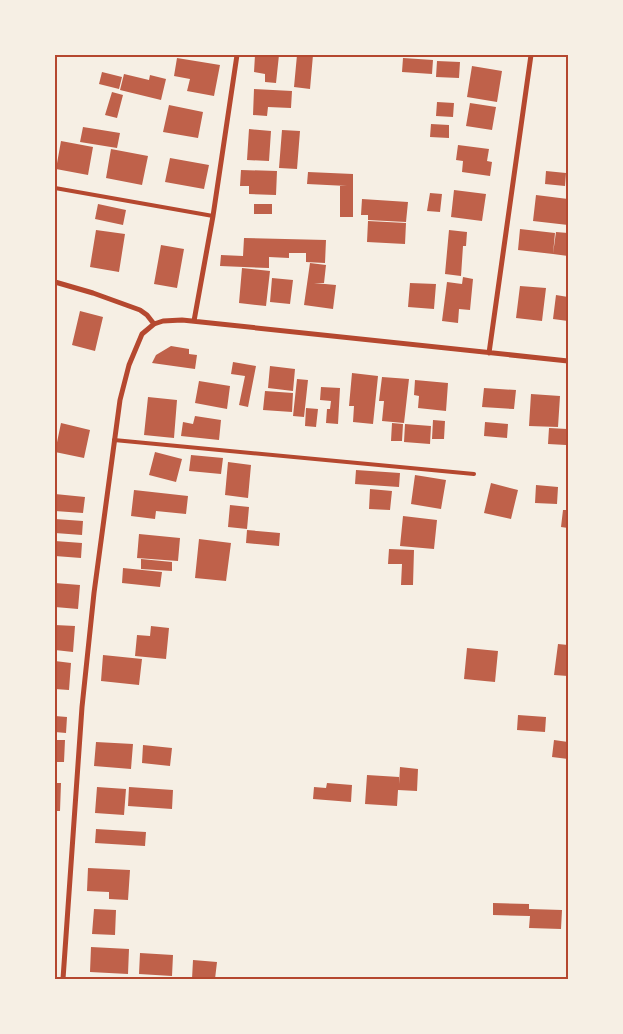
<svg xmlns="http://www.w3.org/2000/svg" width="623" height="1034" font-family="Helvetica,sans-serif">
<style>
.building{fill:#bf614a}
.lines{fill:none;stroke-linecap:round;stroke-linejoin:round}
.service{stroke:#b5482f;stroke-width:4}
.minor{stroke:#b5482f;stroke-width:5}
.neatline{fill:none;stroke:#b5482f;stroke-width:2}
</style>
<rect width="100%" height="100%" fill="#f6efe4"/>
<path class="building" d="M255 55H279L276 83 265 82V74L254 72Z
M297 55H313L310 89 294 87Z
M177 58 220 65 214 96 187 91 190 79 174 76Z
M403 58 433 60 432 74 402 72Z
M437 61 460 62 459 78 436 77Z
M472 66 502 71 497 102 467 97Z
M102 72 122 77 119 89 99 84Z
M124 74 149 80 150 75 166 79 161 100 120 90Z
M254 89 292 91 291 108 268 107 267 116 253 115Z
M112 92 123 95 117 118 105 115Z
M437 102 454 103 453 117 436 116Z
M470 103 496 107 492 130 466 126Z
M169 105 203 112 198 138 163 132Z
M431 124 449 125V138L430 137Z
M83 127 120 133 117 148 80 142Z
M249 129 271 131 269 161 247 160Z
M282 130 300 131 297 169 279 168Z
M61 141 93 147 88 175 56 169Z
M458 145 489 149 487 161 492 162 490 176 462 172 463 161 456 160Z
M111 149 148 156 142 185 106 178Z
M170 158 209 165 204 189 165 182Z
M241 170 277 171 276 195 249 194V186H240Z
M546 171 566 173 565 186 545 184Z
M308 172 353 174V217H340V186H347L307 184Z
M454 190 486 194 482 221 451 217Z
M430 193 442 194 440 212 427 211Z
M536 195 568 199V225L533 221Z
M362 199 408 202 406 222 368 220V215H361Z
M98 204 126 210 123 225 95 219Z
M254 204H272V214H254Z
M368 221 406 223 405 244 367 242Z
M520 229 555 233 553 254 518 250Z
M96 230 125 234 119 272 90 267Z
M449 230 467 232 466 246H463L461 276 445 274Z
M556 232 568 233V256L553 254Z
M244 238 326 240 325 263 306 262V253H289V258L269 257V268L220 266 221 255 243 256Z
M161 245 184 249 177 288 154 284Z
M310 263 326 265 324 283H314L336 285 333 309 304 305Z
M242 268 270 271 266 306 239 303Z
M463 277 473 279 470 310 459 309 458 323 442 321 447 282 462 284Z
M272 278 293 280 290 304 270 302Z
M410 283 436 284 434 309 408 307Z
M520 286 546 288 542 321 516 318Z
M556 295 568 297V321L553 319Z
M80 311 103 317 95 351 72 345Z
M171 346 189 349V354L197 355 195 369 152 363 156 355Z
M233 362 256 366 248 407 239 405 245 376 231 374Z
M270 366 295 369 293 391 268 388Z
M352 373 378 376 373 424 353 422 354 406H349Z
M382 377 409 379 404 423 382 421 384 401H379Z
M297 379 308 380 304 417 293 416Z
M415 380 448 383 446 411 418 408 419 396 414 395Z
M199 381 230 386 227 409 195 403Z
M321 387 340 388 338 424 326 423 327 409H330L331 401 320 400Z
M484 388 516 390 514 409 482 407Z
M265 391 293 393 292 412 263 410Z
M531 394 560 396 558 427 529 426Z
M148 397 177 400 174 438 144 435Z
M306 408 318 409 316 427 305 426Z
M195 416 221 420 219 440 181 436 183 422 193 424Z
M433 420 445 421 444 439H432Z
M485 422 508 424 507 438 484 436Z
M61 423 90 430 84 458 55 452Z
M392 423 403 424 402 441H391Z
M405 424 431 426 430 444 404 442Z
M549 428 567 429 566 445 548 444Z
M155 452 182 459 176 482 149 475Z
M191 455 223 458 221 474 189 471Z
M228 462 251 465 248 498 225 495Z
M356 470 400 473 399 487 355 484Z
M415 475 446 480 441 509 411 504Z
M491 483 518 490 511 519 484 513Z
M536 485 558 487 557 504 535 503Z
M370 489 392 491 390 510 369 509Z
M134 490 188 496 186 514 156 511 155 519 131 516Z
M55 494 85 497 83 513 55 511Z
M230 505 249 507 247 529 228 527Z
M563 510H568V528L561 527Z
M403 516 437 520 434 549 400 546Z
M55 519 83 521 82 535 55 533Z
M247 530 280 533 279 546 246 543Z
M139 534 180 538 178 561 137 558Z
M199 539 231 543 226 581 195 578Z
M55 541 82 543 81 558 55 556Z
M389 549 414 550 413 585H401L402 564H388Z
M141 559 172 562V571L141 569Z
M123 568 162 572 160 587 122 583Z
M55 583 80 585 78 609 55 607Z
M55 625 75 626 73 652 55 650Z
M151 626 169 628 166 659 135 656 137 635 150 636Z
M558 644 568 645V676L554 675Z
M467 648 498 651 495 682 464 679Z
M103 655 142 659 139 685 101 681Z
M55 661 71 663 69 690 55 689Z
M518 715 546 717 545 732 517 730Z
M55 716 67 717 66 733 55 732Z
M55 740H65L64 762H55Z
M554 740 568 742V759L552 757Z
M96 742 133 744 131 769 94 766Z
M143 745 172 748 170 766 142 763Z
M400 767 418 769 417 791 398 790 397 806 365 804 367 775 399 777V784Z
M55 783H61L60 811H55Z
M327 783 352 785 351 802 313 799 314 787 326 788Z
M97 787 126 789 124 815 95 813Z
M129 787 173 790 172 809 128 806Z
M96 829 146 832 145 846 95 843Z
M88 868 130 870 128 900 109 899V892L87 891Z
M493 903 529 904V909L562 910 561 929 529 928 530 916 493 915Z
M94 909 116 910 115 935 92 934Z
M91 947 129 949 128 974 90 972Z
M140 953 173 955 172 976 139 974Z
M193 960 217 962 215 979H192Z"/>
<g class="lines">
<path class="service" d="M55 188 213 216
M114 440 474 474"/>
<path class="minor" d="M55 282 93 293 140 310 147 315 154 324
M194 321 213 216 237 55
M489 353 531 55
M63 979 82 707 94 593 120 400 129 365 142 334 154 324 163 321 182 320 568 361"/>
</g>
<rect width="623" height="1034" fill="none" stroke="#f6efe4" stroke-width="112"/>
<rect x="56" y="56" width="511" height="922" class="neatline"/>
</svg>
